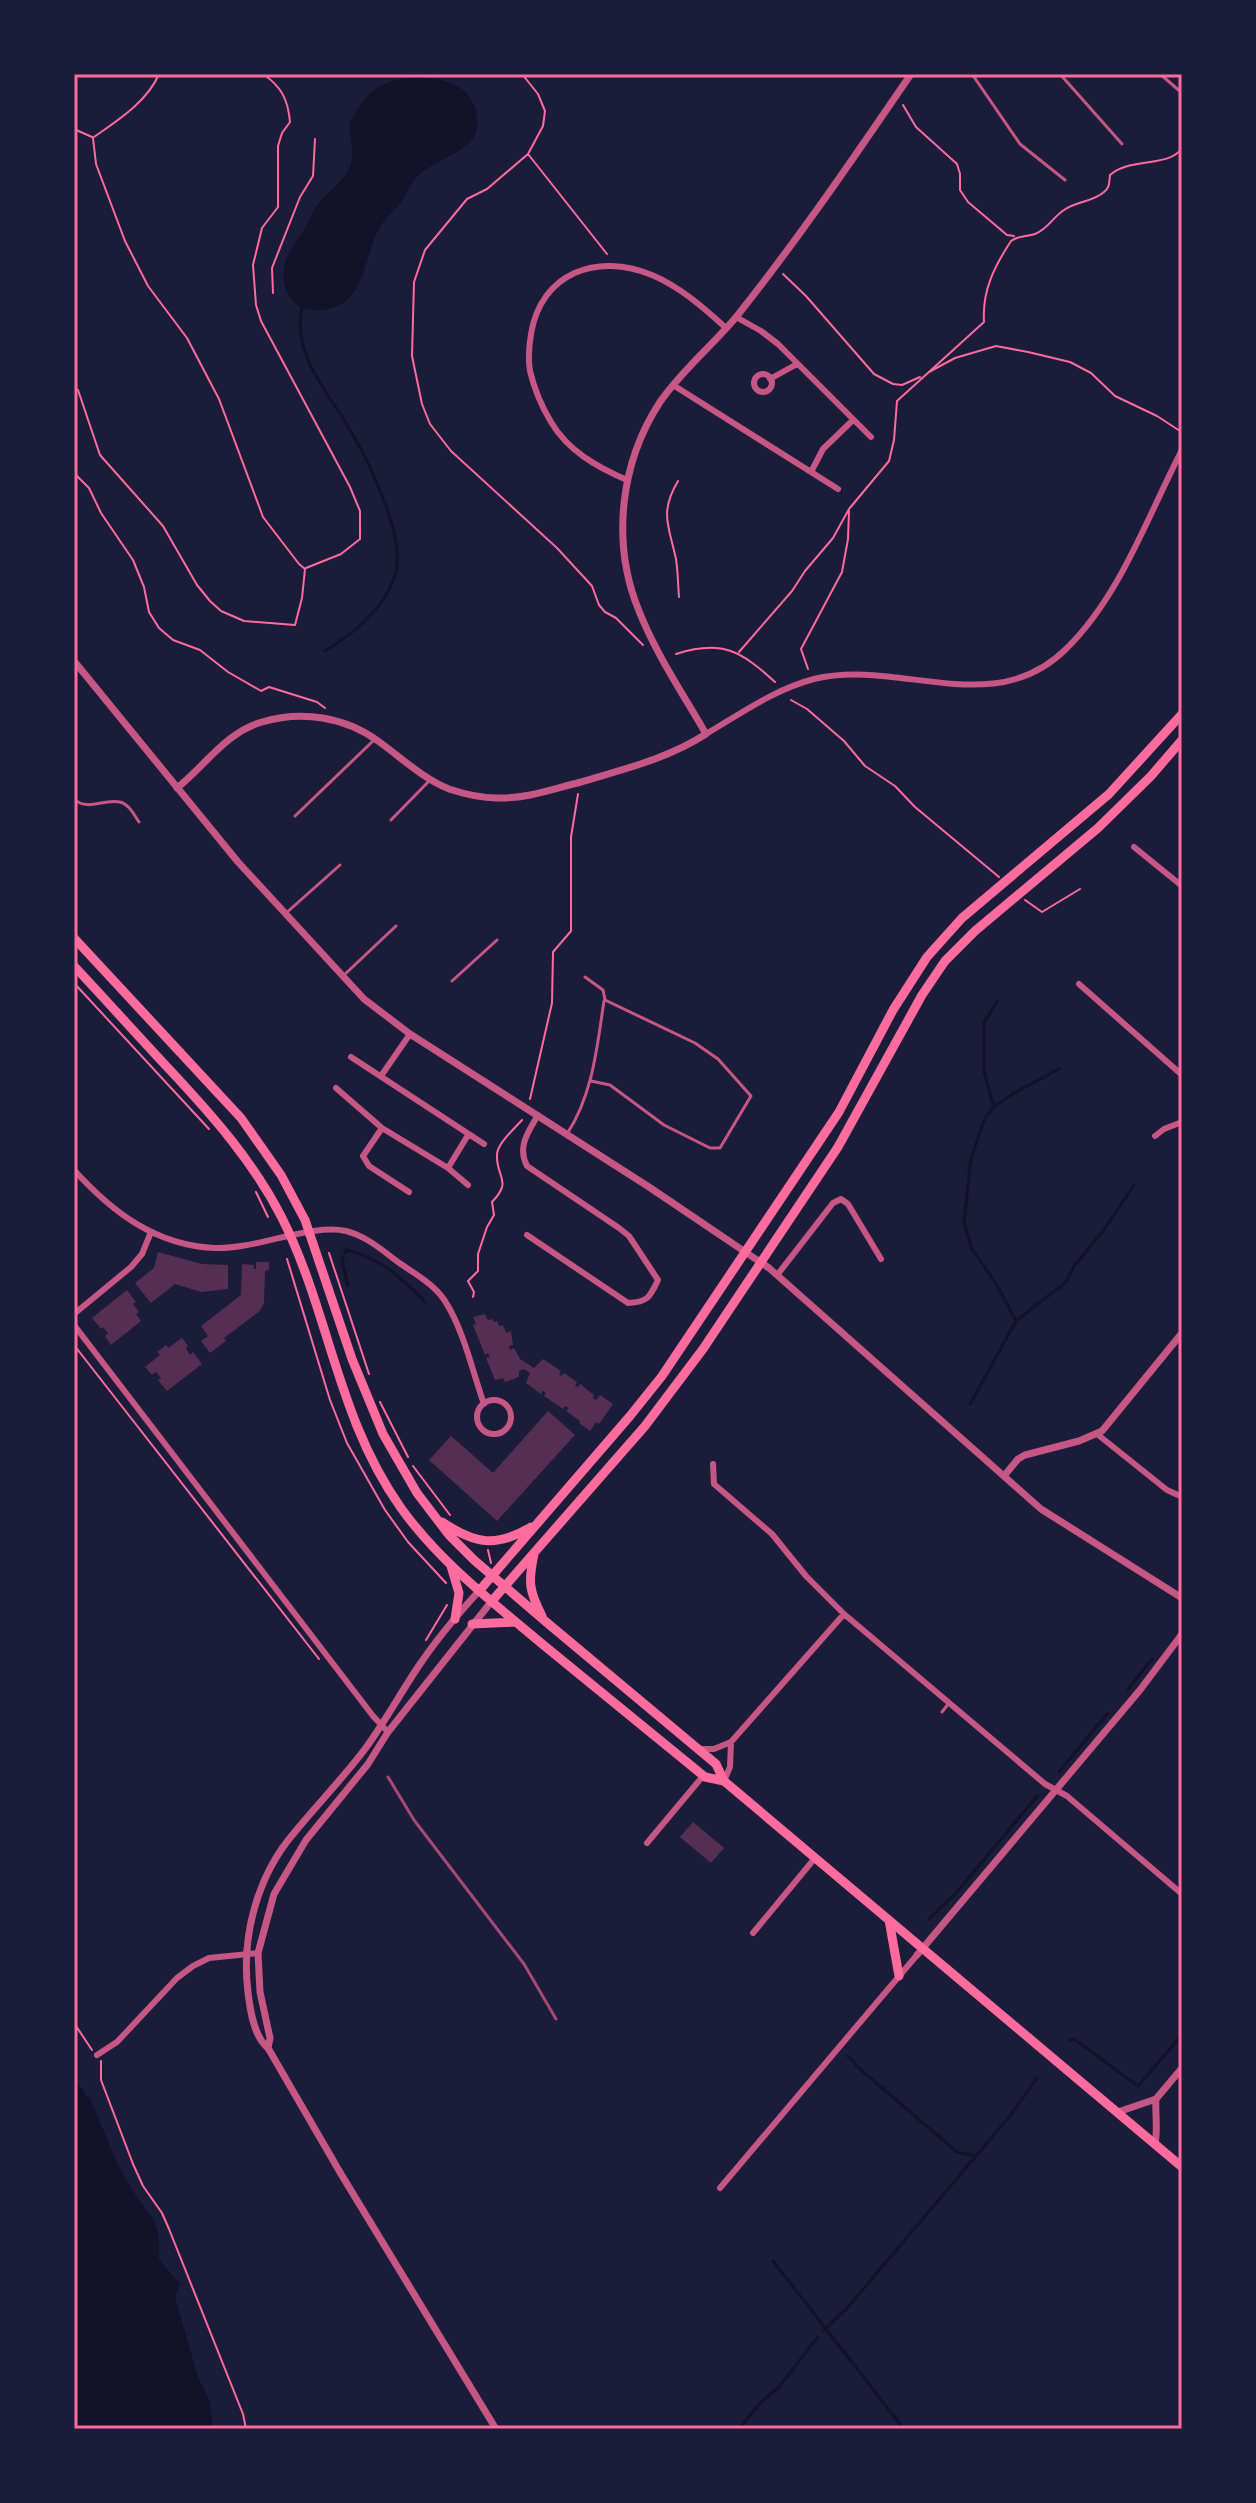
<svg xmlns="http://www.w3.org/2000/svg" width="1256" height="2503" font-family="'Open Sans',sans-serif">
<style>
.water{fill:#12122b}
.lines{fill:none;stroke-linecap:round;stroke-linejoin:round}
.stream{stroke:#12122b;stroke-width:3}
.building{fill:#542f53}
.path{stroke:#ff6b9d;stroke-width:2}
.service{stroke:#c65784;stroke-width:3}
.minor{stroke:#c65784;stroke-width:6}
.tertiary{stroke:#c65784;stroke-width:7}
.primary{stroke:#ff6b9d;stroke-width:9}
.rail{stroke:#a44b75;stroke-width:3}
.neatline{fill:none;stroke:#ff6b9d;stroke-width:3}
</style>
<rect width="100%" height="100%" fill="#1b1b3a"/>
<path class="water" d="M419 77C444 79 469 84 476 111 478 118 478 129 475 135 465 152 435 161 420 174 411 181 407 195 400 204 395 210 388 215 383 222 366 245 368 286 344 302 322 316 292 314 285 286 278 262 295 244 307 225 311 218 313 210 318 204 328 192 344 181 350 167 355 155 350 137 349 124 368 90 378 80 419 77Z
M74 2083 83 2089 86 2096 90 2098 117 2163 132 2190 153 2219 159 2235V2259L180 2284 175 2297 198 2377 210 2401 213 2429H74Z"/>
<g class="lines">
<path class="stream" d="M302 308C293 348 320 384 341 415 363 449 408 536 395 575 385 608 353 634 325 651
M994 1107 984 1072V1023L997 1001
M345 1253 346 1250C378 1256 403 1279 425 1302
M343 1258 342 1262 348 1285
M1016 1321 997 1285 972 1249 964 1223 971 1158 985 1118 994 1107 1014 1093 1059 1069
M970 1404 1016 1321 1066 1282 1074 1266 1103 1231 1134 1185
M1128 1689 1152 1659
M1059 1772 1108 1713
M929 1919 956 1893 1038 1795
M1070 2040 1074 2039 1138 2086 1182 2035
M847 2055 860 2069 957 2152 976 2156
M773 2261 904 2429
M823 2331 848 2307 1009 2117 1037 2078
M739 2429 760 2403 779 2387 817 2338"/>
</g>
<path class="building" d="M158 1252 202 1264 228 1265V1289L201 1292 175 1284 151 1303 135 1283 154 1268Z
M256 1262H269V1270L265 1271 264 1303 260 1311 224 1338 226 1341 210 1353 201 1341 208 1336 201 1326 241 1295 242 1264 254 1265V1269H256Z
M127 1290 136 1302 133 1304 139 1312 136 1314 141 1321 111 1345 105 1336 108 1333 103 1327 101 1329 92 1318Z
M485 1314 488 1320 492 1319 494 1322 497 1321 499 1326 503 1325 506 1333 511 1331 513 1345 509 1346 510 1350 514 1348 520 1359 534 1368 543 1359 561 1371 559 1374 561 1376 564 1373 577 1382 575 1386 578 1387 580 1384 594 1395 593 1398 596 1400 600 1395 613 1404 599 1424 596 1422 590 1431 579 1423 580 1421 566 1411 569 1408 565 1406 563 1409 544 1396 546 1393 543 1391 541 1394 526 1383 530 1373 524 1369 519 1371V1377L505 1382 503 1378 495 1380 486 1358 490 1357 488 1353 485 1355 473 1325 476 1324 473 1317Z
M182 1338 188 1346 186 1348 190 1355 193 1352 202 1364 167 1391 158 1380 161 1378 156 1372 152 1375 145 1367 160 1355 157 1352 166 1345 168 1348Z
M548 1411 575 1435 497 1521 429 1460 451 1436 493 1473Z
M693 1822 724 1848 711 1863 680 1837Z"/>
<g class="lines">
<path class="path" d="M263 74C282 87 288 100 290 122L282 133 278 146V207L262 228 253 265 256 305 261 321 350 487 360 511V539L341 554 306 568
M522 74 538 94 545 111 543 126 528 154 487 189 467 199 425 250 414 282 412 356 422 404 430 424 451 451 557 548 592 586 599 605 605 612 616 618 643 645
M903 105 916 127 957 164 960 174V190L968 202 1007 235 1014 236
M74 129 92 137
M94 137C118 120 147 102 159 74
M528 154 607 254
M783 274 806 296 874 374 893 384 902 385 920 377
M273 293 272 268 300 197 313 176 315 139
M929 372 955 358 996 346 1028 352 1070 362 1091 373 1115 396 1157 416 1180 431
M74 389 78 390 100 455 163 526 197 585 210 601 221 611 244 621 295 625 302 598 305 569 299 564 263 517 219 399 187 338 148 286 125 241 96 164 93 138
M74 473 89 488 101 513 133 560 144 587 149 612 159 628 173 640 200 650 228 672 261 691 269 687 317 702 325 708
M678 481C659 513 669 526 676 559 678 572 678 585 679 597
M739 652 792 591 805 571 833 538 849 509 889 461 894 440 897 401 984 322C982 291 994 267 1011 241 1019 235 1026 237 1035 234 1048 229 1053 217 1064 210 1077 201 1093 202 1104 192 1110 187 1109 183 1110 175 1130 157 1169 168 1182 148
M676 654C722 639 741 651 775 682
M808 669 801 649 842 572 848 539 849 511
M791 700 807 709 844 741 865 766 895 786 915 807 999 877
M1025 900 1042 912 1080 889
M74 983 209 1129
M530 1099 552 1003 553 952 571 931V837L578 794
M256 1192 268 1217
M329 1253 369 1374
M287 1259 330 1400 347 1443 385 1510 408 1542 446 1583
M473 1297 474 1292 468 1281 478 1271V1254L487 1227 494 1215 492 1202C513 1180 496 1178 497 1155 497 1144 514 1129 522 1120
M74 1345 319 1659
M380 1402 408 1457
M413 1466 450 1515
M488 1550 491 1563
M426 1640 447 1605
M74 2023 92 2050
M101 2061V2080L133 2164 143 2186 162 2213 169 2229 243 2414 246 2429"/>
<path class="service" d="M972 74 1020 144 1065 180
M1060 74 1122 144
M1160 74 1182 93
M74 799C88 812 104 798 120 802 129 804 134 815 139 822
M295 816 373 741
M391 820 430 780
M285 914 340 865
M343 976 396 926
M585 977 603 990 605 1000 695 1043 718 1059 751 1096 720 1148H710L664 1125 610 1085 591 1081
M452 981 497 940
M567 1134C593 1094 597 1047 604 1001
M942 1712 949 1703"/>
<path class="minor" d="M736 317 761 331 778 344 871 437
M754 383a9 9 0 1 1 18 0a9 9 0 1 1-18 0Z
M770 379 797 364
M673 385 838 489
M811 472 823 449 853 420
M627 480C597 467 568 451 551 422 542 407 534 388 530 371 528 359 529 346 531 334 541 273 597 252 652 275 680 287 703 307 726 328
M706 734C740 714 775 689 814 679 899 658 993 721 1066 649 1121 595 1147 517 1182 450
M1134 847 1182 886
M1079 984 1182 1075
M351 1057 484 1144
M381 1076 410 1034
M336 1088 382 1128 448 1168 468 1185
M382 1128 363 1156 369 1166 409 1192
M1155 1136 1164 1129 1182 1122
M448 1168 468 1135
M74 1170C112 1212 155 1245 214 1248 255 1250 311 1223 346 1231 366 1236 382 1250 398 1262 415 1274 434 1284 445 1301 464 1331 472 1370 484 1404
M527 1235 628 1303C648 1302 650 1297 658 1280L629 1236 619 1228 527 1166C517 1147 528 1132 538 1115
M778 1274 833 1203 841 1199 848 1204 881 1259
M74 1314 131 1267 142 1254 151 1232
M74 1325 373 1716 388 1732
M477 1417a17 17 0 1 1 34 0a17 17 0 1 1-34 0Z
M1097 1434 1167 1490 1178 1495
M713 1464 714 1484 772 1534 806 1576 844 1614 1045 1784 1067 1796 1182 1894
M699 1749H714L731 1742 844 1614
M724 1781 730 1767 731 1742
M647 1843 703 1776
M753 1933 815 1858
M97 2055 117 2042 177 1978 193 1966 209 1958 258 1953
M720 2188 917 1955"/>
<path class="tertiary" d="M74 661 238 862 364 999 410 1034 649 1187 769 1268 1041 1509 1182 1598
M177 788C206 765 225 733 262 722 302 710 345 717 378 741 402 758 422 778 449 789 464 794 481 798 497 798 526 799 553 789 581 782 624 769 667 759 706 734 683 694 656 654 639 611 611 543 620 463 660 402 682 370 713 345 737 316 799 238 855 156 911 74
M1004 1476 1018 1459 1025 1455 1079 1441 1102 1431 1182 1333
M479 1591C457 1615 436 1640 418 1667 400 1694 384 1723 365 1749 343 1778 317 1805 294 1833 257 1876 241 1937 248 1992 250 2010 254 2037 268 2048L341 2174 496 2429
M917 1955 1140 1690 1182 1634
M268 2048 270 2038 260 1992 258 1953 274 1894 306 1840 368 1764 388 1732 491 1602
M1118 2112 1156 2099 1182 2068
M1155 2144C1158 2129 1155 2114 1156 2099"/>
<path class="primary" d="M74 938 241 1118 281 1175 305 1220 352 1359 383 1434 417 1493 449 1535 474 1560 545 1621 716 1764 724 1781
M74 966C106 1000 137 1035 169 1069 212 1115 253 1161 282 1218 330 1314 337 1418 401 1508 439 1561 491 1601 541 1643 595 1687 650 1732 705 1777L724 1781 1182 2167
M442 1522C475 1544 496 1548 531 1527
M534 1554C528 1582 529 1591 542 1616
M451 1566 459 1593 455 1619
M479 1591 630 1416 662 1376 839 1112 893 1010 927 957 962 918 1109 794 1182 714
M491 1602 645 1426 703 1349 838 1147 922 995 945 961 975 931 1098 828 1151 776 1182 740
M472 1624 516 1622
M889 1920 899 1976"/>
<path class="rail" d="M388 1777 414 1820 524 1964 556 2019"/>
</g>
<rect width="1256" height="2503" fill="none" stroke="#1b1b3a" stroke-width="152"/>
<rect x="76" y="76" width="1104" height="2351" class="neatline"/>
</svg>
